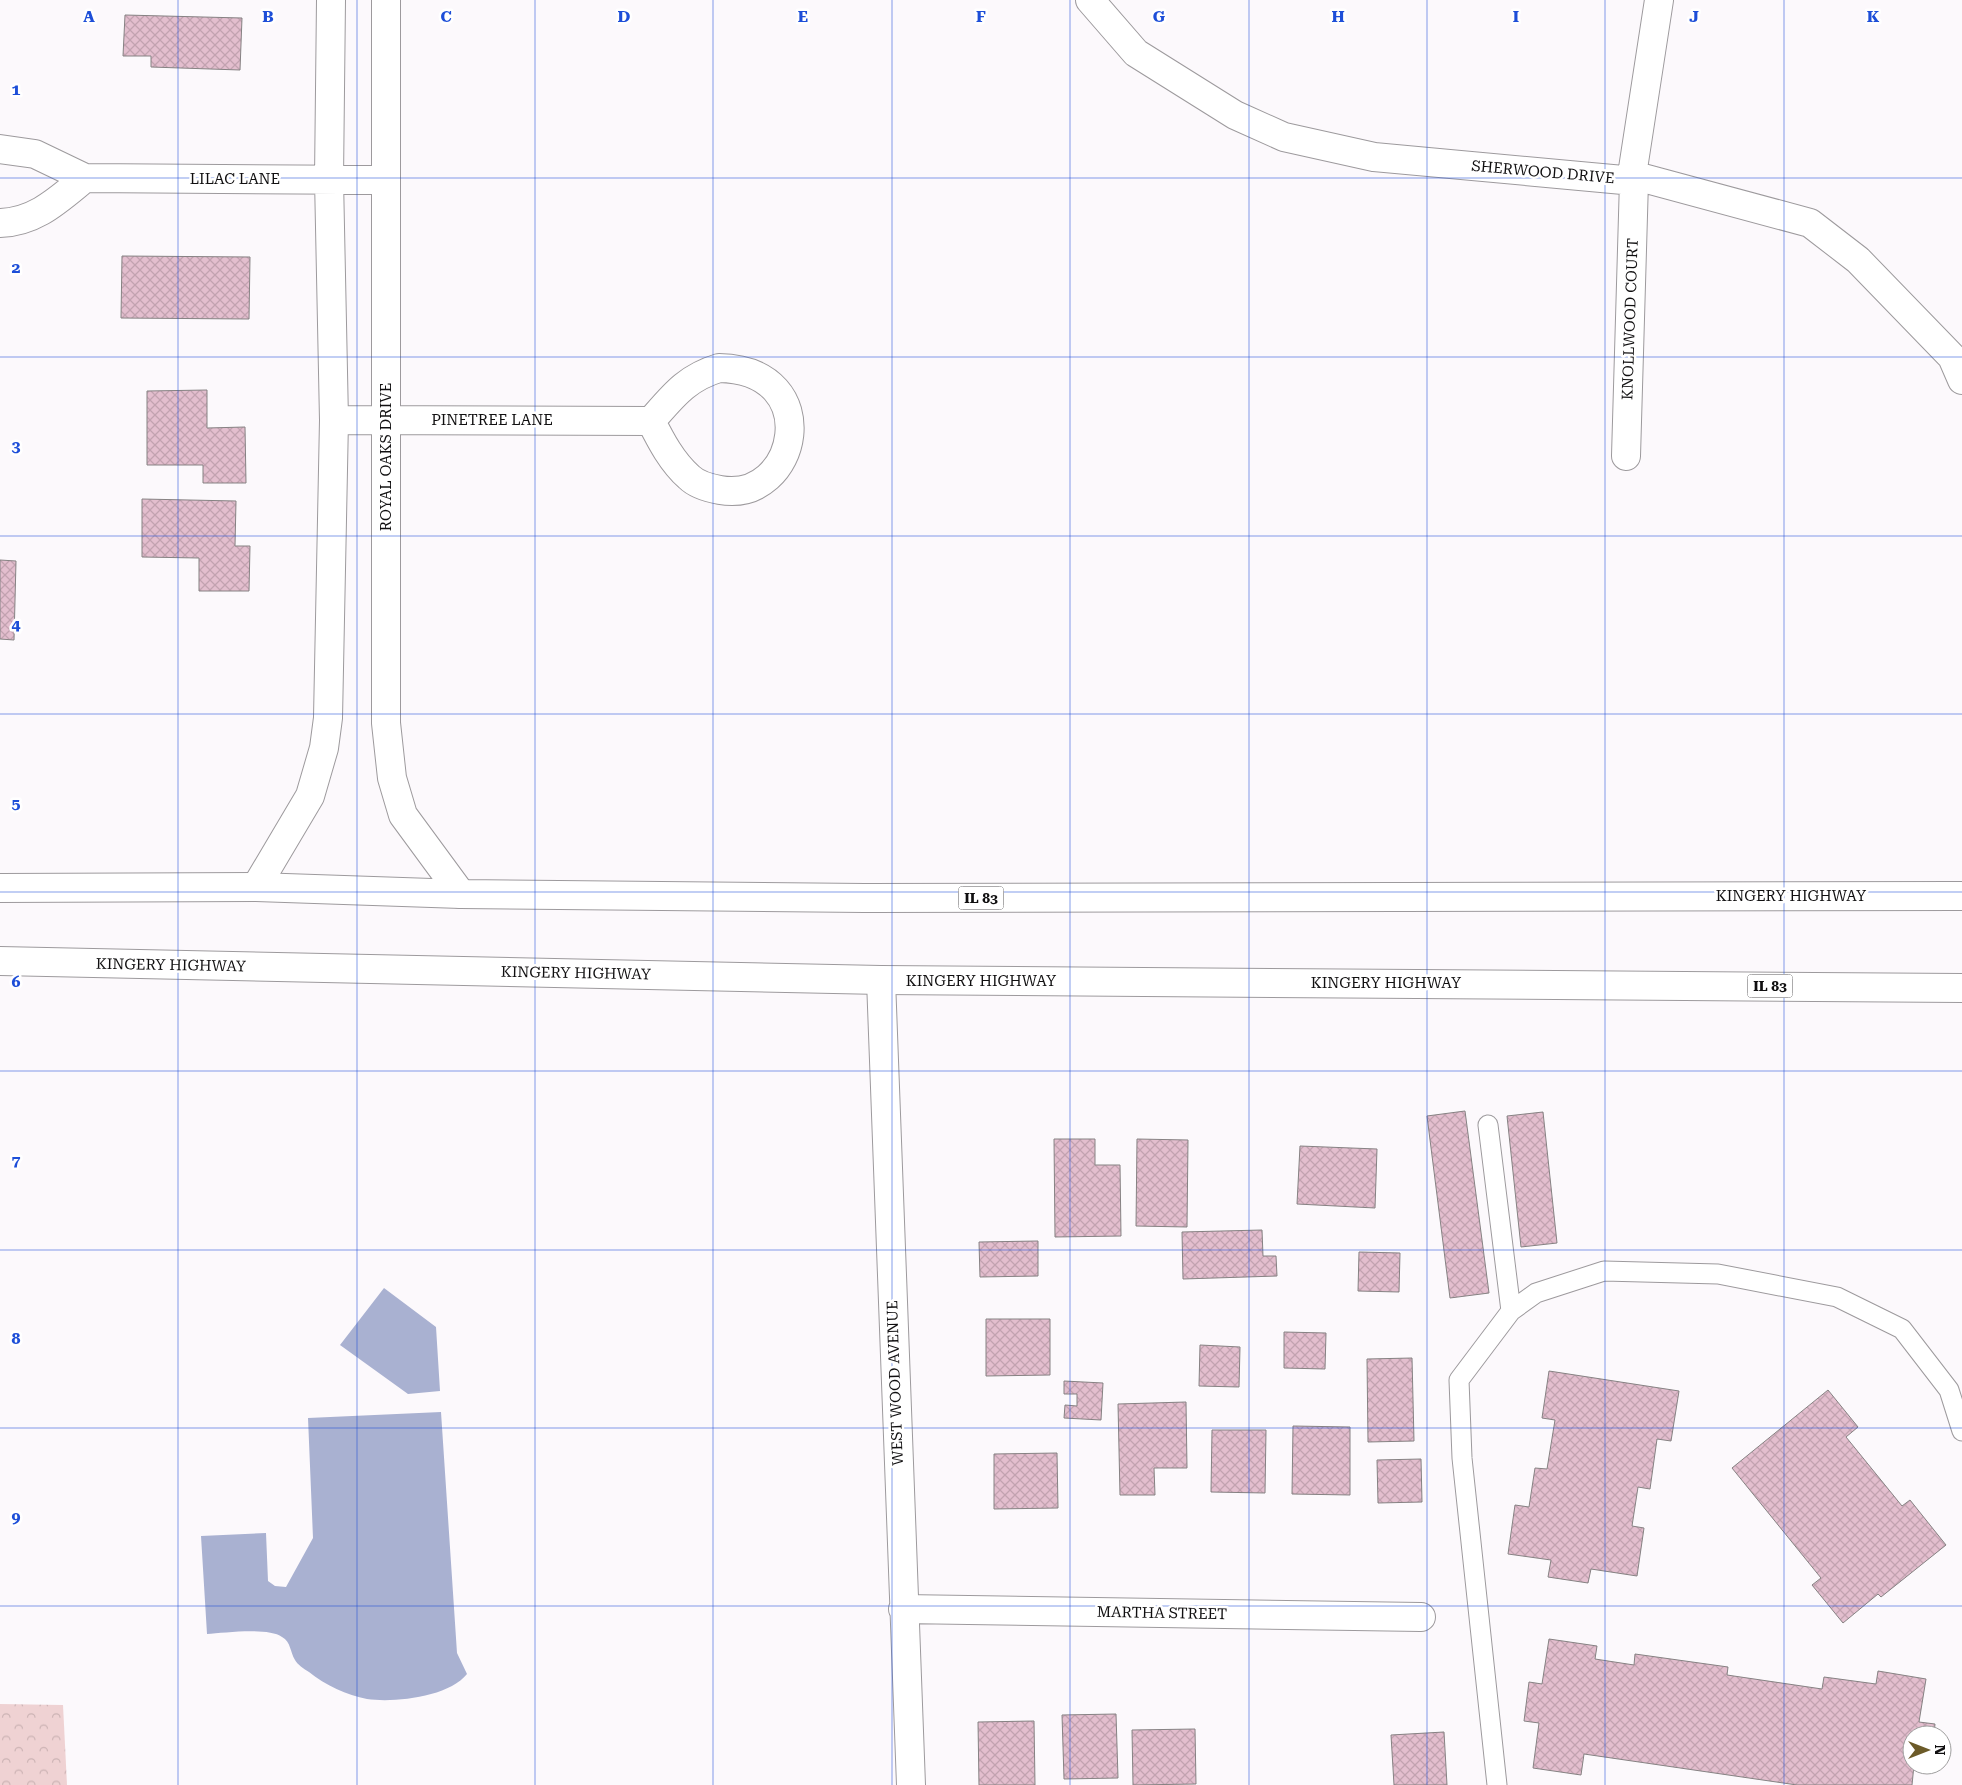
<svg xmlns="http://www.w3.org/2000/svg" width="1962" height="1785" font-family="'Roboto Serif',serif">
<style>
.forest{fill:url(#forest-crowns)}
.water{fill:#a9b1d1}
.building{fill:url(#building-cross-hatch);stroke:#868283}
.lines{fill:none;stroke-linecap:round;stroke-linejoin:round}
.service-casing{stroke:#9d9a9d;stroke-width:21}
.minor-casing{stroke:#9d9a9d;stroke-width:30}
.trunk-casing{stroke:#9d9a9d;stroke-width:30}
.service{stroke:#fff;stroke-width:19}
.minor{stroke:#fff;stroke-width:28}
.trunk{stroke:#fff;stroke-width:28}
.grid{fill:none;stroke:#1d4ed8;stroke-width:1;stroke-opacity:0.55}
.labels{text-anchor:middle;stroke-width:5;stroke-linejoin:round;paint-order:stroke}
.shield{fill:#fff;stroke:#585758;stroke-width:1}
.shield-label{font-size:14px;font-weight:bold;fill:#100f10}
.street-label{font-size:15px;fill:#100f10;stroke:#fff}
.grid-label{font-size:16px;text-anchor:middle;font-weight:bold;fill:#1d4ed8;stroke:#fff;stroke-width:5;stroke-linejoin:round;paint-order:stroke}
</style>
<defs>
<pattern id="forest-crowns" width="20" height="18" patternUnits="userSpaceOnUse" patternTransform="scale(1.25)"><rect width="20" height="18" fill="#efd2d3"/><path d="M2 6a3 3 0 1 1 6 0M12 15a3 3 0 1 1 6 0" fill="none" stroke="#ccb3b4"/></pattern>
<pattern id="building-cross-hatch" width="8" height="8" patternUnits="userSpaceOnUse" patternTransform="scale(1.25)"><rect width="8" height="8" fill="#e3bece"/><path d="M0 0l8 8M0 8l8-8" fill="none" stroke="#c2a2b0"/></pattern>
</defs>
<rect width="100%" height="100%" fill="#fcf9fc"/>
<path class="forest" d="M0 1704 63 1705 67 1785H0Z"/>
<path class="water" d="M384 1288 436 1327 440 1391 408 1394 340 1345Z
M441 1412 457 1653 467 1674C449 1697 394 1703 367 1699 347 1695 325 1685 309 1672 304 1669 297 1664 295 1660 290 1652 291 1642 282 1637 268 1627 224 1633 207 1634L201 1536 266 1533 268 1581 275 1586 286 1587 313 1538 308 1418Z"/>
<path class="building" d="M125 15 242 18 240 70 151 67V56H123Z
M122 256 250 257 249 319 121 318Z
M207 390V428L245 427 246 483H203V465H147V391Z
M142 499 236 501 235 546H250L249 591H199V558L142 557Z
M0 560 16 561 14 640 0 639Z
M1465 1111 1489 1293 1450 1298 1427 1116Z
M1543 1112 1557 1243 1521 1247 1507 1116Z
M1054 1139H1095V1165H1120L1121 1236 1055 1237Z
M1137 1139 1188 1140 1187 1227 1136 1226Z
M1300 1146 1377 1149 1375 1208 1297 1204Z
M1262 1230 1263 1256H1276L1277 1276 1183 1279 1182 1232Z
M1038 1241V1276L980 1277 979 1242Z
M1359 1252 1400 1253 1399 1292 1358 1291Z
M986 1319H1050V1375L986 1376Z
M1284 1332 1326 1333 1325 1369 1284 1368Z
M1200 1345 1240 1347 1239 1387 1199 1386Z
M1412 1358 1414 1441 1368 1442 1367 1359Z
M1549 1371 1679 1391 1671 1441 1657 1439 1650 1489 1638 1487 1632 1526 1644 1528 1637 1576 1591 1569 1588 1583 1548 1577 1551 1560 1508 1554 1515 1505 1529 1507 1535 1468 1547 1469 1555 1420 1542 1418Z
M1064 1381 1103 1383 1101 1420 1064 1418 1065 1405 1077 1406V1394H1064Z
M1828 1390 1858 1427 1846 1437 1902 1506 1910 1500 1946 1545 1881 1597 1878 1594 1843 1623 1812 1585 1821 1578 1732 1468Z
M1186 1402 1187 1468H1154L1155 1495H1120L1118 1404Z
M1293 1426 1350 1427V1495L1292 1494Z
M1212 1430H1266L1265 1493 1211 1492Z
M1057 1453 1058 1508 994 1509V1454Z
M1421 1459 1422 1502 1378 1503 1377 1460Z
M1549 1639 1597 1646 1595 1659 1634 1665 1635 1654 1728 1667 1727 1675 1822 1689 1824 1677 1876 1684 1878 1671 1926 1679 1919 1722 1935 1724 1934 1735H1912V1765H1914L1912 1785H1797L1584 1754 1581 1775 1533 1768 1539 1723 1524 1721 1529 1682 1542 1684Z
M1116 1714 1118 1778 1064 1779 1062 1715Z
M1034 1721 1035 1785H979L978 1722Z
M1195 1729 1196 1784 1133 1785 1132 1730Z
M1444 1732 1447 1785H1394L1391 1735Z"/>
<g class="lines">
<g class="service-casing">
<path id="service" d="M1488 1125 1511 1311
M1497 1785 1462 1458 1459 1380 1511 1311 1536 1293 1604 1271 1718 1274 1837 1297 1902 1329 1949 1390 1962 1431"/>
</g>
<g class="minor-casing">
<path id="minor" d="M386 0V723L392 778 403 815 461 894
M1090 0 1136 53 1235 115 1284 137 1374 157 1634 181
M0 149 35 154 85 178 385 180
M1632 175 1810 223 1858 260 1952 357 1962 380
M1632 175 1659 0
M0 223C36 222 59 199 85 178
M719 368C827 370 798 504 720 490 709 488 697 485 689 477 672 462 661 441 651 421 673 396 686 378 719 368Z
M334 420 651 421
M1626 456 1634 181 1632 175
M256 887 310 796 324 748 328 718 334 420 329 179 331 0
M881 980 911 1785
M903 1609 1421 1617"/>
</g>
<g class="trunk-casing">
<path id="trunk" d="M0 888 256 887 461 894 865 898 1962 896
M0 961 881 980 1962 988"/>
</g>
<use href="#service" class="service"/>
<use href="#minor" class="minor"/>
<use href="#trunk" class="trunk"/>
</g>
<path class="grid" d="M178 0V1785M357 0V1785M535 0V1785M713 0V1785M892 0V1785M1070 0V1785M1249 0V1785M1427 0V1785M1605 0V1785M1784 0V1785M0 178H1962M0 357H1962M0 536H1962M0 714H1962M0 892H1962M0 1071H1962M0 1250H1962M0 1428H1962M0 1606H1962"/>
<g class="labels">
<g class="shield">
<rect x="958.5" y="886.5" width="45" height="23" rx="4"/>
<rect x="1747.5" y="974.5" width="45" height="23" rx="4"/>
</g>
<g class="shield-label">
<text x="981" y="903">IL 83</text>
<text x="1770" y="991">IL 83</text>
</g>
<g class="street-label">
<text transform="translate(1543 172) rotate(5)" y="5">SHERWOOD DRIVE</text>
<text x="235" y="184">LILAC LANE</text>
<text transform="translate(1630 319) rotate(-88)" y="5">KNOLLWOOD COURT</text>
<text x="492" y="425">PINETREE LANE</text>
<text transform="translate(386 457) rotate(-90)" y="5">ROYAL OAKS DRIVE</text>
<text x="1791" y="901">KINGERY HIGHWAY</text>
<text transform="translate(171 965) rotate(1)" y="5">KINGERY HIGHWAY</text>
<text transform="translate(576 973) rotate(1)" y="5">KINGERY HIGHWAY</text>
<text x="981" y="986">KINGERY HIGHWAY</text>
<text x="1386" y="988">KINGERY HIGHWAY</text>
<text transform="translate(895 1383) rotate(-92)" y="5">WEST WOOD AVENUE</text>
<text transform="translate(1162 1613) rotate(1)" y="5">MARTHA STREET</text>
</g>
</g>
<g class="grid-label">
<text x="89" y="22">A</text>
<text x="268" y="22">B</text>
<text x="446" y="22">C</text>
<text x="624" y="22">D</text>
<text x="803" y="22">E</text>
<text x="981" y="22">F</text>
<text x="1159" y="22">G</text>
<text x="1338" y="22">H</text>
<text x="1516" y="22">I</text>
<text x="1694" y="22">J</text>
<text x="1873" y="22">K</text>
<text x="16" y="95">1</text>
<text x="16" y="273">2</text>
<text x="16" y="452">3</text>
<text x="16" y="630">4</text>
<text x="16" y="809">5</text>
<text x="16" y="987">6</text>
<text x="16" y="1166">7</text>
<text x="16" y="1344">8</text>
<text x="16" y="1523">9</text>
</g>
<g transform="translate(1927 1750) rotate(90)"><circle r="24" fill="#ffffff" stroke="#9f9f9f"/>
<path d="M0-4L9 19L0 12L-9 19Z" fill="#6c5b29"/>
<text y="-8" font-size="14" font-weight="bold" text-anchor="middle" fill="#100f10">N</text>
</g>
</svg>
